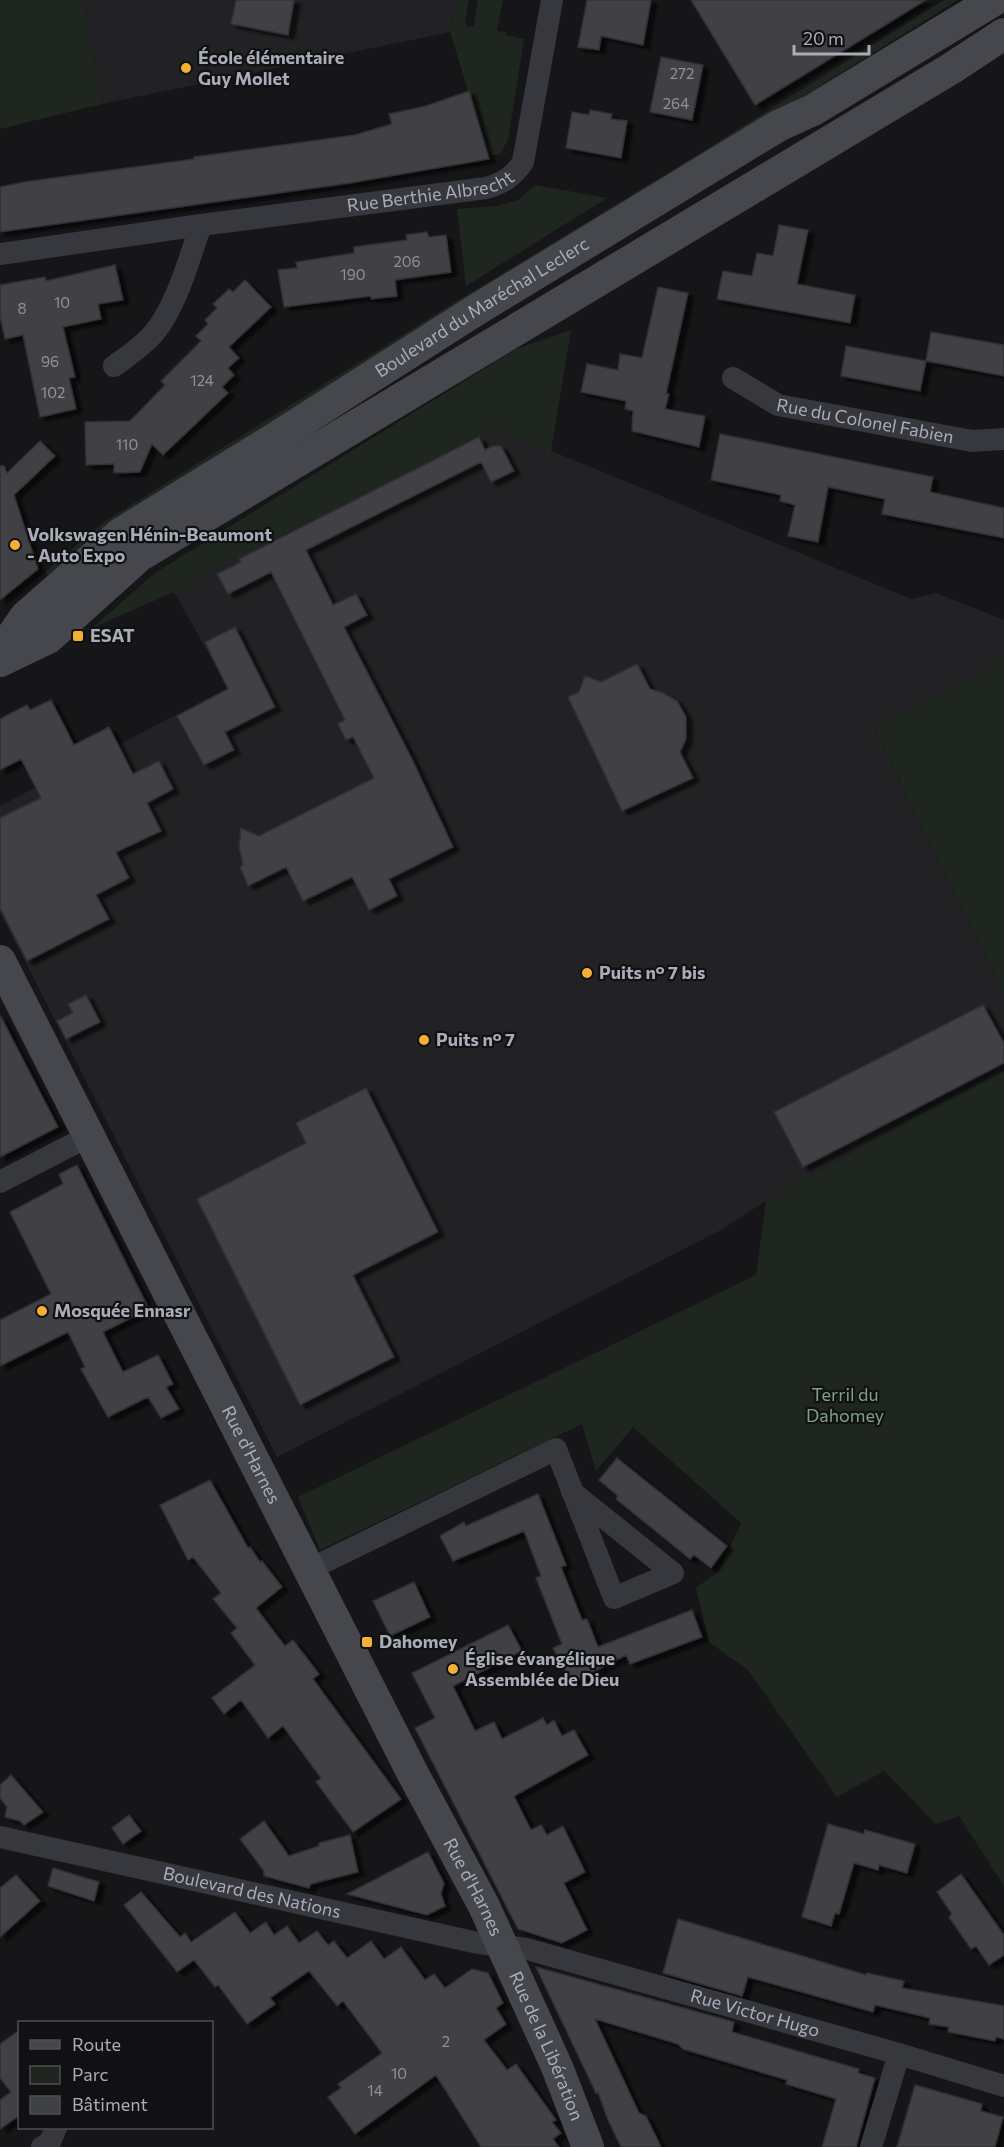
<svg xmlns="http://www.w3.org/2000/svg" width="1004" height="2147" font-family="Commissioner,sans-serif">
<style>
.built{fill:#222225}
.green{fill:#1e261f}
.building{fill:#404145;stroke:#303034;stroke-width:1.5;filter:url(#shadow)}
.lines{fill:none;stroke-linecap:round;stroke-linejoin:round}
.street{stroke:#37383d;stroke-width:22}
.secondary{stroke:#45474d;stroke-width:32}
.poi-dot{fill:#f2b134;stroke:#111113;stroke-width:2}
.labels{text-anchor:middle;stroke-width:4.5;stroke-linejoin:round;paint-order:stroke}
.number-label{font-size:15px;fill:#8e929b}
.poi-label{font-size:18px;font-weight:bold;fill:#a8adb8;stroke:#111113;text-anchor:start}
.street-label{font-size:18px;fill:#a8adb8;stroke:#111113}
.park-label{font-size:18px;fill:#7fa381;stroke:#111113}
</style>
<defs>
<filter id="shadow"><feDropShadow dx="6" dy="4" stdDeviation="1.5" flood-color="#0009"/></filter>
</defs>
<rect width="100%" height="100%" fill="#161618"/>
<path class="built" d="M83 0H456L450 32 102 104Z
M496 428 911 599 936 593 1004 620V658L875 731 1004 992V1066L766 1201 721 1230 277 1457 0 912V806L228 688 174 592Z"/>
<path class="green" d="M0 0H83L102 104 0 129Z
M456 0H469L465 22 467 27 474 26 478 0H503L497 31 506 32V35L524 39 508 140 500 154 488 156 450 32Z
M944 0H958L691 167 48 579 46 571 104 522 444 309 689 160Z
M535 185 607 198 466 286 457 209 496 206 518 200Z
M571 330 551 451 496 429 174 592 92 628 155 573 516 349Z
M1004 658V992L875 730Z
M1004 1066V1886L959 1816 936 1824 884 1771 837 1797 748 1670 709 1642 696 1588 719 1571 741 1523 633 1427 596 1471 582 1424 320 1550 298 1497 756 1275 766 1201Z"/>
<path class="building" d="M236 0H294L288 35 231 24Z
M587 0H651L643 45 601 36 599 50 578 47Z
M691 0H926L755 105Z
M661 57 703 65 692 120 650 112Z
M469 91 489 159 350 183 0 232V187L24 182 194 159V157L355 135 392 124 389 114 426 106Z
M590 110 612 114 611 119 627 121 621 158 566 148 572 112 589 115Z
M779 225 808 230 797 284 855 295 850 323 717 299 723 271 752 276 757 253 773 256Z
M427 232 429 237 446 235 451 272 395 280 397 296 371 299V296L284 307 278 270 297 268 296 262 354 253V247L407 240 406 235Z
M115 265 123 300 98 304 101 319 63 327 75 377 69 378 76 409 40 417 23 335 5 339 0 316V285L45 277 46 281Z
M245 280 271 307 229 347 239 358 228 368 234 375 222 387 228 393 163 455 152 444 140 472 114 473V464L86 465 85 422 130 421 165 385 161 381 201 341 196 336 208 324 205 320 217 308 213 304 229 289 233 292Z
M658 287 688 293 666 394H669L665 409 705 416 699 447 632 431 633 411 625 409 626 401 581 392 587 364 618 370 620 354 642 358Z
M931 332 1004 345V376L926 361Z
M846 346 926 361 920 391 841 376Z
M720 434 933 477 930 492 1004 508V538L882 514 885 499 828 487 818 542 788 536 795 505 780 501 781 495 711 480Z
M479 437 485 450 493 446H501L514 471 491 482 481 462 306 550 333 605 356 594 367 615 344 627 412 759 453 847 389 879 397 896 369 910 352 877 303 901 286 867 248 886 240 867 243 865 239 846 241 828 259 836 374 778 353 737 346 740 338 724 345 720 271 572 228 594 217 574 241 562 239 559Z
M40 441 55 456 14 495 38 569 0 600V466H4L7 473Z
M235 627 275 707 225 732 234 750 204 765 177 716 228 689 205 642Z
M637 664 650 689 663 693 677 701 686 717V739L680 752 693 778 622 811 568 697 579 692 585 676 601 682Z
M51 700 74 745 109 727 133 774 159 761 173 789 147 803 161 831 116 852 129 878 96 895 109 919 27 961 0 908V818L41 798 21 759 0 770V719L27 705 30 710Z
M86 995 100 1022 66 1039 57 1021 73 1013 68 1004Z
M983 1005 1004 1043V1063L803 1167 774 1112Z
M0 1015 58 1127 0 1157Z
M366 1088 438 1232 353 1275 394 1357 300 1405 197 1199 306 1143 296 1123Z
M77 1165 149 1309 103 1332 123 1372 158 1355 173 1384 166 1387 179 1409 161 1418 148 1397 108 1417 81 1369 85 1367 68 1332 0 1366V1320L51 1294 10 1212 63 1184 59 1174Z
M617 1458 727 1546 711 1568 694 1555 690 1559 616 1499 618 1496 599 1480Z
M210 1480 248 1548 250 1547 260 1562 262 1561 282 1587 256 1608 285 1646 293 1640 319 1674 313 1679 401 1799 353 1832 316 1782 321 1778 283 1726 268 1738 241 1700 224 1714 212 1698 255 1665 231 1633 237 1628 213 1599 221 1593 193 1557 188 1560 160 1505Z
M538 1494 566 1565 561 1567 582 1620 587 1619 598 1647 692 1610 702 1637 630 1664 626 1655 572 1683 553 1648 562 1644 536 1578 541 1576 524 1531 453 1561 440 1536 464 1522 466 1526Z
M414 1582 430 1617 390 1636 373 1601Z
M508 1625 522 1651 453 1686 475 1731 494 1722 502 1739 543 1718 547 1725 554 1720 562 1736 574 1730 588 1755 514 1796 531 1830 541 1825 547 1835 563 1826 585 1872 564 1883 587 1930 562 1943 518 1929 415 1728 435 1718 412 1673Z
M11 1775 43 1812 24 1825 20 1821 5 1817 7 1807 0 1798V1785Z
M129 1815 141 1831 123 1844 112 1828Z
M264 1821 289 1856 319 1846V1843L350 1835 358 1872 311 1884 309 1888 264 1876V1871L240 1839Z
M828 1824 864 1834 865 1830 915 1844 907 1873 879 1865 878 1870 854 1863 839 1914 835 1913 831 1926 802 1917Z
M428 1852 444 1883 441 1894 445 1906 427 1915 347 1894Z
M53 1868 99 1882 94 1901 48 1886Z
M961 1874 1004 1935V1955L989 1965 976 1946 971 1949 949 1917 952 1914 937 1892Z
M16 1875 40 1901 0 1937V1888Z
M141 1892 180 1937 185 1933 191 1942 235 1912 250 1933 266 1922 274 1935 287 1926 299 1943 317 1931 328 1945 334 1941 347 1958 371 1941 384 1959 401 1947 425 1980 434 1974 445 1988 472 1969 488 1973 503 2003 496 2008 506 2024 484 2040 507 2070 516 2064 556 2120 552 2122 561 2133 553 2139 559 2147H481L436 2075 355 2134 328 2097 341 2088 338 2084 382 2053 343 2001 337 2006 309 1971 270 1998 275 2004 247 2024 218 1985 215 1987 194 1960 177 1972 124 1905Z
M678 1919 866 1975 867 1973 904 1981 902 1988 1004 2006V2039L996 2037 995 2041 948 2032 949 2027 929 2024 930 2018 875 2005 873 2012 748 1977 742 1996 663 1973Z
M536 1967 734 2022 732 2032 859 2069 858 2073 875 2078 856 2147H822L836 2099 786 2084 787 2080 683 2049 678 2044 595 2019 639 2113 646 2116 661 2147H621L608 2120 598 2092 596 2093Z
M20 2030V2115L0 2129V2100L11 2092 0 2078V2044Z
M915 2085 982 2104 981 2111 1003 2117 995 2147H897Z"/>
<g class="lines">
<g class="street">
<path id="s1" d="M0 254 201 225 486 188C503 183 513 177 523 162L552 0"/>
<path d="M114 366C128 356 143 346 154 333 177 305 189 259 201 225"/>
<path id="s2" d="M733 378 778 405 972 441 1004 439"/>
<path d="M0 1182 89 1136"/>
<path d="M310 1569 556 1449 614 1598 673 1573 572 1492"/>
<path id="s3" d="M0 1837 478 1943 527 1949 899 2054 1004 2086"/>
<path d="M42 2147 50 2142 56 2128"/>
<path d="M871 2147 899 2054"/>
</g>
<g class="secondary">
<path id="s4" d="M0 653 26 616 120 534 277 437 476 310 778 126 813 110 994 0"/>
<path d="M0 661 48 638 139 556 952 68 1004 34"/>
<path id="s5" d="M0 961 412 1772 484 1906 557 2067 588 2147"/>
</g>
</g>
<g class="poi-dot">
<circle cx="186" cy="68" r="6"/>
<circle cx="15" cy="545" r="6"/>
<rect x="72" y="630" width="12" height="12" rx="3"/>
<circle cx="587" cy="973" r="6"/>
<circle cx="424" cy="1040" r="6"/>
<circle cx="42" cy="1311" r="6"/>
<rect x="361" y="1636" width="12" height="12" rx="3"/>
<circle cx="453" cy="1669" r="6"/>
</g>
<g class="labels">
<g class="number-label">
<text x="682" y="79">272</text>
<text x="676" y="109">264</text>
<text x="407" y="267">206</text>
<text x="353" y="280">190</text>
<text x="62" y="308">10</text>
<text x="22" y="314">8</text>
<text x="50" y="367">96</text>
<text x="202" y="386">124</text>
<text x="53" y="398">102</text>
<text x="127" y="450">110</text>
<text x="446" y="2047">2</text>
<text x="399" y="2079">10</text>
<text x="375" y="2096">14</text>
</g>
<g class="poi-label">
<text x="198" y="64">École élémentaire<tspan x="198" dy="21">Guy Mollet</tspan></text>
<text x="27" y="541">Volkswagen Hénin-Beaumont<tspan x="27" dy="21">- Auto Expo</tspan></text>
<text x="90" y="642">ESAT</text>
<text x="599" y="979">Puits n° 7 bis</text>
<text x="436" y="1046">Puits n° 7</text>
<text x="54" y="1317">Mosquée Ennasr</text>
<text x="379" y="1648">Dahomey</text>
<text x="465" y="1665">Église évangélique<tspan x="465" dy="21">Assemblée de Dieu</tspan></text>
</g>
<g class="street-label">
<text dy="6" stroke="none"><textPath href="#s1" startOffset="435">Rue Berthie Albrecht</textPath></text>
<text dy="6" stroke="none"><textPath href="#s4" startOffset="597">Boulevard du Maréchal Leclerc</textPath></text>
<text dy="6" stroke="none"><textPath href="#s2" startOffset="141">Rue du Colonel Fabien</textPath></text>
<text dy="6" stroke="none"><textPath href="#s5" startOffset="554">Rue d'Harnes</textPath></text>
<text dy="6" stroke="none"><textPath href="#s5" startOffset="1040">Rue d'Harnes</textPath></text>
<text dy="6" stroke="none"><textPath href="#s3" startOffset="258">Boulevard des Nations</textPath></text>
<text dy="6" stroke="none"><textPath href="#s3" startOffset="776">Rue Victor Hugo</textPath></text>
<text dy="6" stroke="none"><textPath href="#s5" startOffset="1215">Rue de la Libération</textPath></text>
</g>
<g class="park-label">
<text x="845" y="1401">Terril du<tspan x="845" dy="21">Dahomey</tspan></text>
</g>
</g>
<rect x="18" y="2021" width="195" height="108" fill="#111113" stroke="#4d4f55" stroke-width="1.5"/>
<rect x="30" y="2040" width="30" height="9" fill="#45474d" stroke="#4d4f55" stroke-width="1.5"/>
<text x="72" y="2051" font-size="18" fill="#a8adb8">Route</text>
<rect x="30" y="2066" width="30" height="18" fill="#1e261f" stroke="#4d4f55" stroke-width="1.5"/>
<text x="72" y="2081" font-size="18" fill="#a8adb8">Parc</text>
<rect x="30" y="2096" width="30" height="18" fill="#404145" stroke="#4d4f55" stroke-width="1.5"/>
<text x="72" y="2111" font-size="18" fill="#a8adb8">Bâtiment</text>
<path d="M794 45v9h75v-9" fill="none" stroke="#a8adb8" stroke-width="3"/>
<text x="803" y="45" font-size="18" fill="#a8adb8" stroke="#111113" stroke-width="4.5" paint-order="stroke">20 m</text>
</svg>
